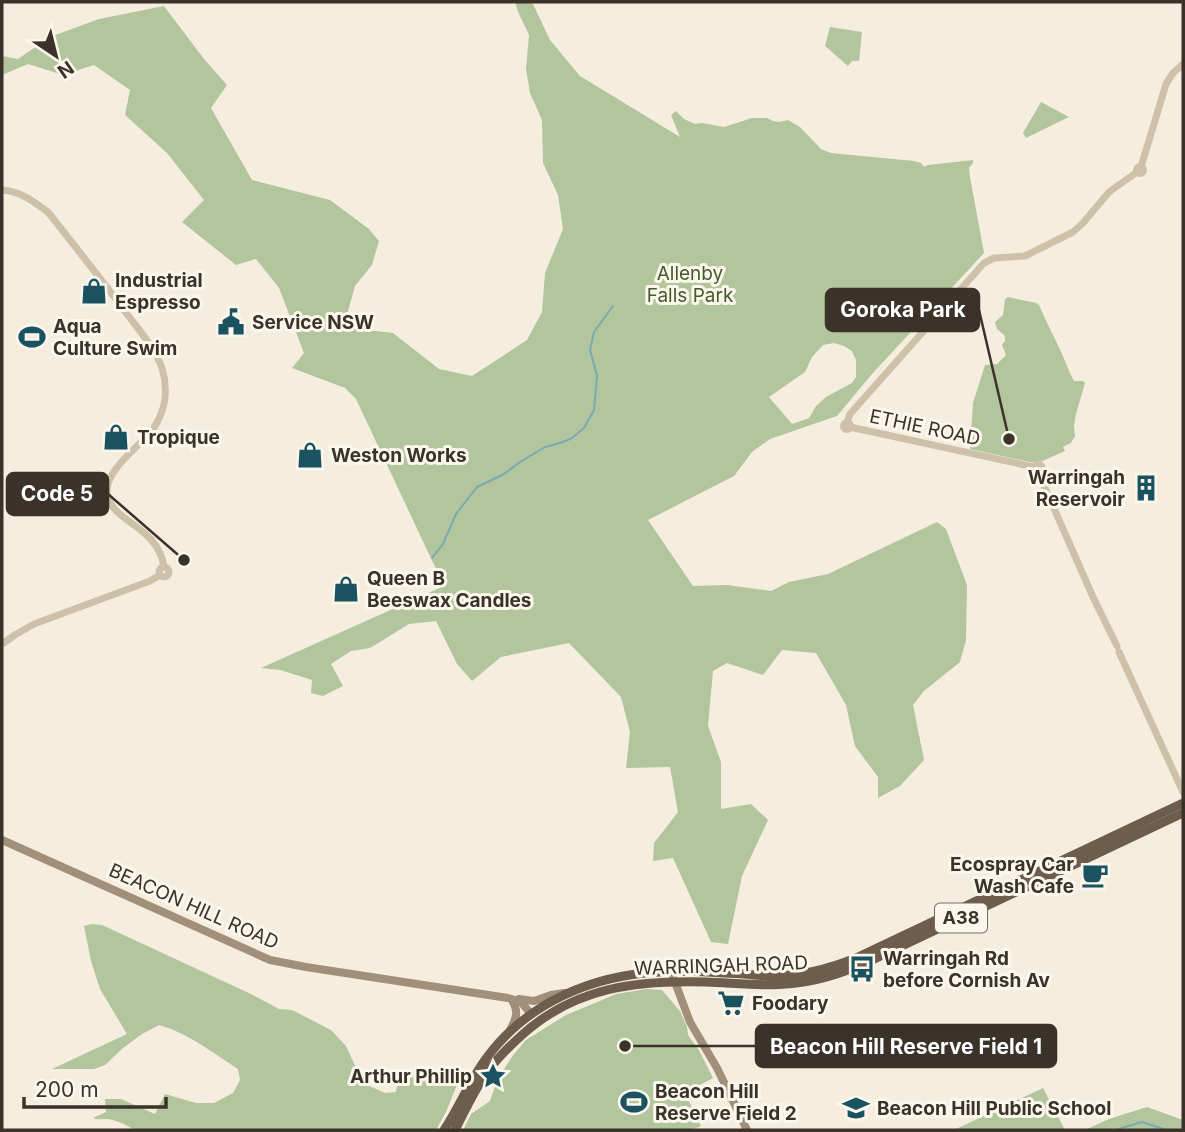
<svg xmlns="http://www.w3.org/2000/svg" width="1185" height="1132" font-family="Inter,sans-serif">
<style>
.green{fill:#b2c59d;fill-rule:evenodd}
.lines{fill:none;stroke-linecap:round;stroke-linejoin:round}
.stream{stroke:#7baab4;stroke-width:2}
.tertiary{stroke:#cec0a9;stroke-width:7}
.secondary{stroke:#a28f7a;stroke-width:8}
.trunk{stroke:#6e5c4d;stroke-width:9}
.labels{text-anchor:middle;stroke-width:6;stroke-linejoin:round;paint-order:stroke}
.shield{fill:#fbf7ec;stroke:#756d64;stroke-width:2}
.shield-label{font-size:18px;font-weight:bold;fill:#3b322a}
.park-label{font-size:19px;fill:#435b2b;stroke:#fbf7ec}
.poi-label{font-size:19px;font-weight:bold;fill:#3b322a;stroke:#fbf7ec;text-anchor:start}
.street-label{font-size:19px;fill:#3b322a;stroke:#fbf7ec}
.leader{fill:none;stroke:#3b322a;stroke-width:2.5}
.callout-dot{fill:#3b322a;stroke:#fbf7ec;stroke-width:2.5}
.callout{fill:#3b322a;stroke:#3b322a;stroke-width:2.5}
.callout-label{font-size:21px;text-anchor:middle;font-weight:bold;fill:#fff}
</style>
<rect width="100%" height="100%" fill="#f5eedf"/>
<path class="green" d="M515 2H532L550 40 580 76 680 137 671 115 676 111 684 119 695 124 702 123 724 127 752 118H767L773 121 779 122 788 120 800 127 821 149 831 153 914 161 921 163 924 167 928 165 973 160V163L969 168 970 177 984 253 872 374 837 416 770 439 752 452 734 476 648 520 693 586 727 585 771 591 789 582 828 574 937 522 946 529 967 585 966 640 960 662 924 691 913 705 924 760 900 786 878 798V777L855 746 846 705 816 653 782 650 763 675 727 663 713 671 708 726 721 762V809L751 804 768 820 742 876 728 944 711 942 673 858 653 861 654 843 678 812 670 767 626 768 630 732 621 697 569 643 501 657 472 681 457 664 436 621 409 624 370 648 351 651 331 664 343 686 323 696 311 693 312 680 280 670 261 668 444 586 356 399 345 388 292 368 304 353 279 288 256 259 236 265 182 222 204 200 167 153 125 115 130 90 94 65 63 75 28 64 2 75V56L18 59 50 37 99 19 164 6 204 59 227 85 211 108 252 180 330 200 369 229 379 241 372 265 355 286 345 322 349 328 393 333 439 369 472 376 527 340 542 312 545 273 563 229 558 195 543 163 542 120 530 93 526 69 529 35 519 14ZM834 343 844 346 852 351 856 360V377L852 383 826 397 816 406 809 418 792 424 769 397 805 372 812 357 823 345Z
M830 27 862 32 859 61H852L848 66 825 46Z
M1041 102 1069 117 1026 138 1023 133Z
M1008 297 1036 303 1039 305C1046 322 1055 338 1062 354 1066 363 1069 372 1074 381H1083L1085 383 1076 414 1074 426 1075 436 1071 443 1063 447 1065 451 1040 462H1030L970 449 973 403 985 365 997 364 1006 355 1002 345 1005 341V336L997 329 995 322 1003 315 1005 299Z
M92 924 102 925 251 994 279 1009 292 1010 331 1030 346 1046 363 1083 385 1093 396 1092 399 1074 411 1070 444 1074 459 1080 446 1112 436 1130H134C127 1125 115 1119 105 1119 101 1119 97 1120 93 1118L106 1112 105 1099H121L155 1114 165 1094 196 1103H214L233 1093 240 1080 238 1069C213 1053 188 1033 159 1025L142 1034 123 1048 105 1065 94 1069H52L127 1034 100 989 91 961 84 926Z
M647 989 662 990 680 1011 687 1027 688 1035 700 1052 713 1078 685 1093 701 1126 691 1130H463L471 1114 490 1101 498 1078 514 1054 526 1040 566 1015 595 1003 616 994Z
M1043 1088 1065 1130H954Z
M1147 1107 1183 1120V1130H1085L1109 1119Z"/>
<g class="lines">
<path class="stream" d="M432 558 443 544 456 514 477 487 504 474 520 462 545 447 560 443 572 438 584 428 594 410 597 376 590 350 594 332 613 306
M1115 1130 1142 1122 1167 1130"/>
<path class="tertiary" d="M1136.5 170a3.5 3.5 0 1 1 7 0a3.5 3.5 0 1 1-7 0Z
M1141 167 1166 84 1173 73 1183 64
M2 190C20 191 33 201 48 212 74 245 101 279 127 314 139 330 155 348 162 368 169 391 165 414 150 433 137 448 105 471 107 493 111 523 158 525 164 567
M847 422 850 414 984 263 994 258 1025 256 1073 232 1083 223 1109 192 1137 172
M843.5 426a3.5 3.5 0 1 1 7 0a3.5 3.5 0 1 1-7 0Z
M850 427 1034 467
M1034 468a4 4 0 1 1 8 0a4 4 0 1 1-8 0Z
M1038 472 1093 597 1117 646
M159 572a5 5 0 1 1 10 0a5 5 0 1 1-10 0Z
M2 644 15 635 34 624 150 581 160 575
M1119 652 1183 792"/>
<path class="secondary" d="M2 840 270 960 306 967 508 998 521 1002 531 1014
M673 977 690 1022 717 1068 747 1130
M519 999 534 1001 551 995 564 993
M510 1030C517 1018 519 1010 511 999"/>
<path class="trunk" d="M444 1130C460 1106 470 1079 488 1056 529 1002 593 975 660 972 681 970 703 972 724 973 741 973 757 976 773 976 802 976 829 969 856 958L1183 803
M455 1130C465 1111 473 1092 486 1074 496 1059 509 1047 522 1035 575 987 637 980 706 982 736 983 766 987 796 983 822 980 844 972 868 962L1183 813"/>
</g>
<defs>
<g id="shop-bare" transform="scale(2.1)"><path d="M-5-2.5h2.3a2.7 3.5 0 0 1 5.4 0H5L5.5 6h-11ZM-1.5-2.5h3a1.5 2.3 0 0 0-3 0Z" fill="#1b5260" stroke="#fbf7ec" stroke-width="2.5" paint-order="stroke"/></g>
<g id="civic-bare" transform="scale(2.1)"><path d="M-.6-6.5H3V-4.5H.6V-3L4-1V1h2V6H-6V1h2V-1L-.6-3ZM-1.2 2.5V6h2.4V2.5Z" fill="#1b5260" stroke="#fbf7ec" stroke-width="2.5" paint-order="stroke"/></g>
<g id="stadium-bare" transform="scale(2.1)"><path d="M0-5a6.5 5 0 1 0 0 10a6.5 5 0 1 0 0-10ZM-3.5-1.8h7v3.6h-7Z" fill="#1b5260" stroke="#fbf7ec" stroke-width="2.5" paint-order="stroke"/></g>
<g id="building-bare" transform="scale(2.1)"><path d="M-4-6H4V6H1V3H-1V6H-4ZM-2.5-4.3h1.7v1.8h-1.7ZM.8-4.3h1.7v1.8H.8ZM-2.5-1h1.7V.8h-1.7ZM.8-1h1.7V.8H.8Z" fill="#1b5260" stroke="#fbf7ec" stroke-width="2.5" paint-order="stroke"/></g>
<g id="cafe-bare" transform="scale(2.1)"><path d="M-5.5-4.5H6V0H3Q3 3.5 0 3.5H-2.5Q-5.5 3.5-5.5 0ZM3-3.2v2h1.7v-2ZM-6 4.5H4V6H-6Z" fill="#1b5260" stroke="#fbf7ec" stroke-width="2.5" paint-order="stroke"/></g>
<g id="bus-bare" transform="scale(2.1)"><path d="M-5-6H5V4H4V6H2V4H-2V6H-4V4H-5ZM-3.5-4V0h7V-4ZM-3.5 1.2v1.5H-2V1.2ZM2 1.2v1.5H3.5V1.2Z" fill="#1b5260" stroke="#fbf7ec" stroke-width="2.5" paint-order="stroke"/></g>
<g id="supermarket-bare" transform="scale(2.1)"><path d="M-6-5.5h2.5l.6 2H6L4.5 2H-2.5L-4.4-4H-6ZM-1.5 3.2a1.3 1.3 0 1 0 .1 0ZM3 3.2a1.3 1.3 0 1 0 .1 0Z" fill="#1b5260" stroke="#fbf7ec" stroke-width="2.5" paint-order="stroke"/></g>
<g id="sight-bare" transform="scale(2.1)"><path d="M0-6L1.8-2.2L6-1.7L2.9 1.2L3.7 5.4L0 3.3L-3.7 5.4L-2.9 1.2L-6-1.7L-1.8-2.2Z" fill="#1b5260" stroke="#fbf7ec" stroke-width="2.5" paint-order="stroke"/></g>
<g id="school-bare" transform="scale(2.1)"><path d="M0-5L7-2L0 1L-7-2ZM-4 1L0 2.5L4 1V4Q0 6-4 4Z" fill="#1b5260" stroke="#fbf7ec" stroke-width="2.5" paint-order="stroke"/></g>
</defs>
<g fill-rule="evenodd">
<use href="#shop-bare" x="94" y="291"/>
<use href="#civic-bare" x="231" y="322"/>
<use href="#stadium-bare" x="32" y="337"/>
<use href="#shop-bare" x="116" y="437"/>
<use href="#shop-bare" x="310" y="455"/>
<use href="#building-bare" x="1146" y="488"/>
<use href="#shop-bare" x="346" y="589"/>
<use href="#cafe-bare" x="1095" y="875"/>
<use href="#bus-bare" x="862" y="969"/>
<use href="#supermarket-bare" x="731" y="1003"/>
<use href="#sight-bare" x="493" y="1076"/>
<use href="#stadium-bare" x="634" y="1102"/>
<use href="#school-bare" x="856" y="1108"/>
</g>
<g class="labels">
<rect class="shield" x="935" y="903.5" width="52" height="29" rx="5"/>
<g class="shield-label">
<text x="961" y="924">A38</text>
</g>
<g class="park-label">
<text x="690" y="280">Allenby<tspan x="690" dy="22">Falls Park</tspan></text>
</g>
<g class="poi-label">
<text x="115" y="287">Industrial<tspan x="115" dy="22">Espresso</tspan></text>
<text x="252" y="329">Service NSW</text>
<text x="53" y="333">Aqua<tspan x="53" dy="22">Culture Swim</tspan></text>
<text x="137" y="444">Tropique</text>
<text x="331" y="462">Weston Works</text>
<text x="1125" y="484" text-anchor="end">Warringah<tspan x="1125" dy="22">Reservoir</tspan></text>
<text x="367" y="585">Queen B<tspan x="367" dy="22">Beeswax Candles</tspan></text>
<text x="1074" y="871" text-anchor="end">Ecospray Car<tspan x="1074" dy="22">Wash Cafe</tspan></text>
<text x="883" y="965">Warringah Rd<tspan x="883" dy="22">before Cornish Av</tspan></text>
<text x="752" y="1010">Foodary</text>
<text x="472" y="1083" text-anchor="end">Arthur Phillip</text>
<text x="655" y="1098">Beacon Hill<tspan x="655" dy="22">Reserve Field 2</tspan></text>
<text x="877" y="1115">Beacon Hill Public School</text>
</g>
<g class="street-label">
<text transform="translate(925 427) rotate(12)" y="7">ETHIE ROAD</text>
<text transform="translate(194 906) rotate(24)" y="7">BEACON HILL ROAD</text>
<text transform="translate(721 965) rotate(-2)" y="7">WARRINGAH ROAD</text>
</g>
</g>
<path class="leader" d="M1009 439L979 310M184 560L108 494M625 1046L756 1046"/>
<g class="callout-dot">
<circle cx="1009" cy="439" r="7"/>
<circle cx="184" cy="560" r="7"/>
<circle cx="625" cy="1046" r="7"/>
</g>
<g class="callout">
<rect x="826" y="289" width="153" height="42" rx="7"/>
<rect x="7" y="473" width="101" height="42" rx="7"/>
<rect x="756" y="1025" width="300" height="42" rx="7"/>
</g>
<g class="callout-label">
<text x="903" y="317">Goroka Park</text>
<text x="57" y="501">Code 5</text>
<text x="906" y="1054">Beacon Hill Reserve Field 1</text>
</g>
<rect width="1185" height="1132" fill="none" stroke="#3b322a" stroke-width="7"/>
<g transform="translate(56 56) rotate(145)" stroke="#fbf7ec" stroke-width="5" paint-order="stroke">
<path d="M0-5L12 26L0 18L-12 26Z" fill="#3b322a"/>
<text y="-10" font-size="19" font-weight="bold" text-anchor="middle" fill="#3b322a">N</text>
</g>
<path d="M24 1097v10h142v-10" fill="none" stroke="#3b322a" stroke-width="3.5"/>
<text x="35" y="1097" font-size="21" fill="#3b322a" stroke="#fbf7ec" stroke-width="5" paint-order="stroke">200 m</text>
</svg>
